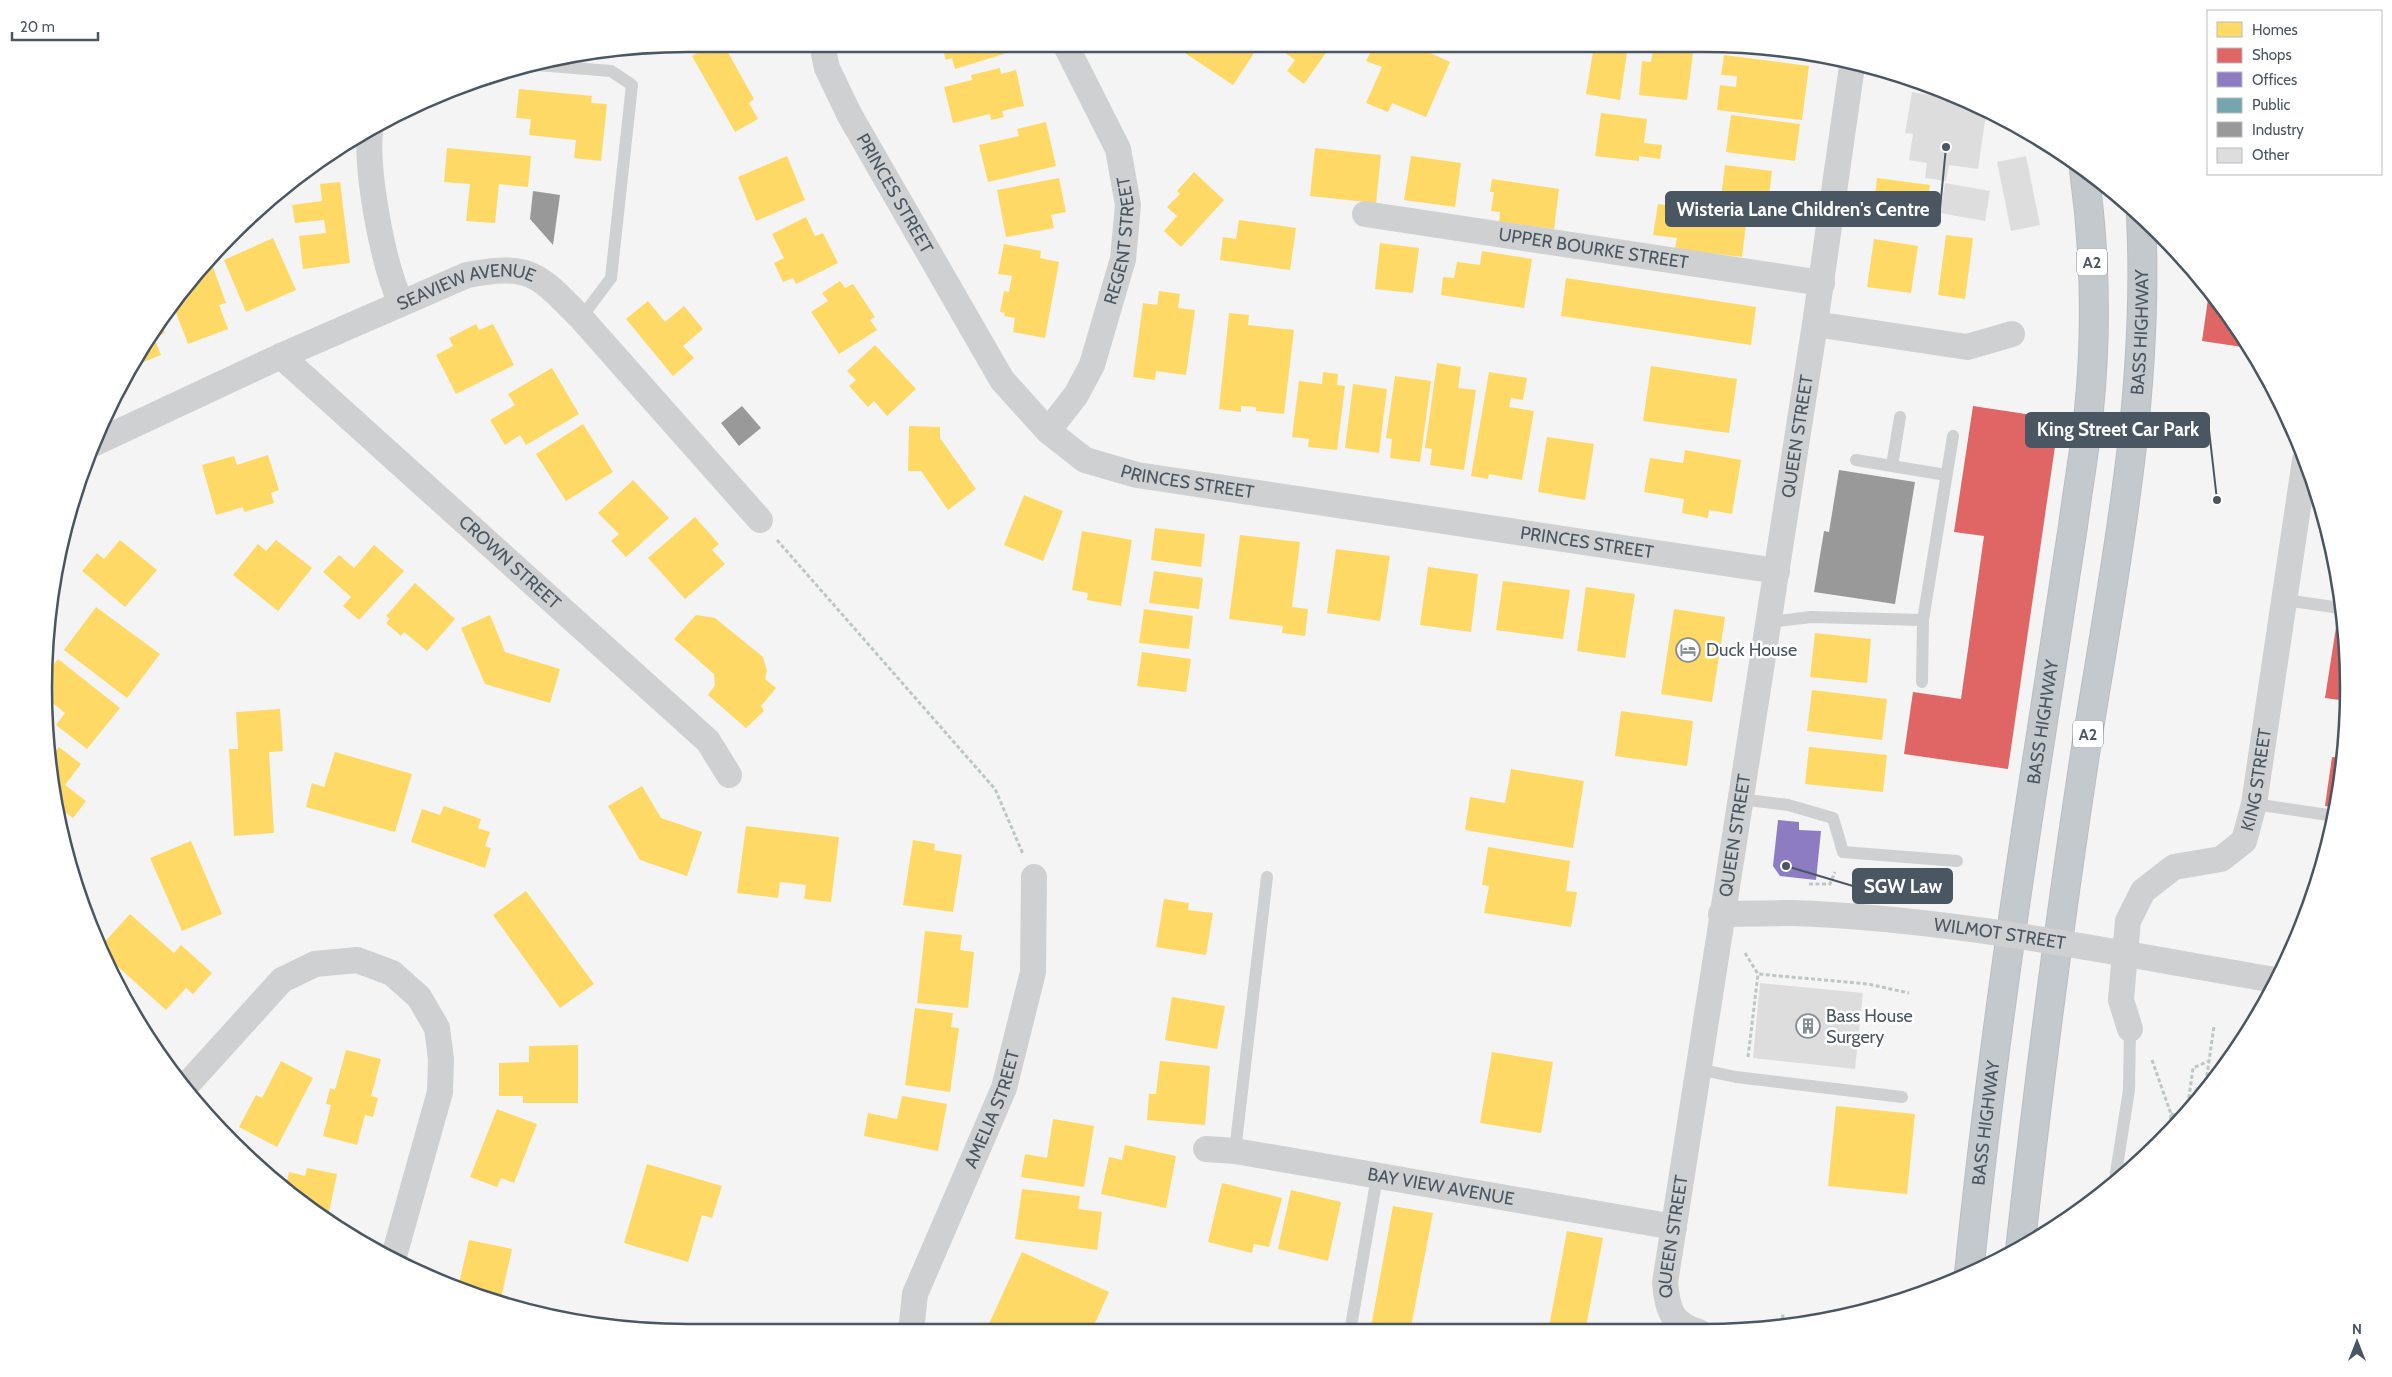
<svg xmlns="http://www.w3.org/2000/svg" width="2392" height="1377" font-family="Cabin,sans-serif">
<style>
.homes{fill:#ffd966}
.shops{fill:#e06666}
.offices{fill:#8e7cc3}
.public{fill:#76a5af}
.industry{fill:#999}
.building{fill:#ddddde}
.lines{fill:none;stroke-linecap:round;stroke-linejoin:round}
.trunk-casing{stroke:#b9bec3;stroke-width:30}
.path{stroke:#bcc7c4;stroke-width:3;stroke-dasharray:4 2.5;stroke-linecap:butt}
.service{stroke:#ced0d2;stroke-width:12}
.minor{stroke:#ced0d2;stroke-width:26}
.trunk{stroke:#c4c9cd;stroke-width:28}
.minor-bridge{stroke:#ced0d2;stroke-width:26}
.labels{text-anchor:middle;stroke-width:5;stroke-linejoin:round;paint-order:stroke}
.shield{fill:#fff;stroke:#808990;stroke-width:1}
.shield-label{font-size:16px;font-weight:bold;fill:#4a5661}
.street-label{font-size:18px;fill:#4a5661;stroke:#fff}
.poi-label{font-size:18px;fill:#4a5661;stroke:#fff;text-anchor:start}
.rim{fill:none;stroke:#4a5661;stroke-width:2.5}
.leader{fill:none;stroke:#4a5661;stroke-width:2}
.callout-dot{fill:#4a5661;stroke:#fff;stroke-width:2}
.callout{fill:#4a5661;stroke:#4a5661;stroke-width:2}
.callout-label{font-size:19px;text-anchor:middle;font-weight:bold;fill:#fff}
</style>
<rect width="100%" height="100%" fill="#f4f4f4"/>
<path class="homes" d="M1415 46 1450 62 1426 117 1392 103 1388 112 1366 103 1382 67 1366 61 1373 47Z
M1594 46H1628L1620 100 1586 94Z
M1176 47H1258L1233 85Z
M1277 47H1330L1304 84 1287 71 1295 60Z
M942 48H1002L1004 54 955 69 952 58 946 60Z
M705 49H726L754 99 749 103 758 119 735 132 692 56Z
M1653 49 1693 53 1687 100 1639 95 1642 61 1651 62Z
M1724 55 1809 66 1802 120 1717 110 1720 85 1736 87 1737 76 1721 75Z
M1000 68 1001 74 1016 70 1024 106 1002 111 1004 117 991 120 990 114 953 123 944 87 972 80 971 75Z
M519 89 592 96 591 103 607 104 601 161 574 158 576 140 529 135 531 119 516 118Z
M1601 113 1647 119 1644 143 1662 145 1660 159 1639 156V161L1595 156Z
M1731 115 1800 124 1795 161 1726 152Z
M1046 122 1056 166 988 182 979 145 1019 136 1017 129Z
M447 148 531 156 528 187 499 184 495 223 466 221 470 184 444 182Z
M1315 148 1381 155 1376 203 1310 196Z
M787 156 805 200 756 221 738 177Z
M1411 156 1461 163 1455 207 1404 200Z
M1725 165 1772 171 1767 211 1720 206Z
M1194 172 1224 200 1181 247 1164 231 1177 216 1167 207 1180 194 1177 191Z
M1059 178 1066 212 1051 215 1054 228 1006 237 997 190Z
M1877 178 1930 185 1925 219 1873 212Z
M1492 179 1559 189 1554 229 1499 222 1500 212 1491 211 1494 192H1490Z
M340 182 350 263 303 269 299 236 326 233 324 220 295 223 292 205 322 201 320 184Z
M1658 204 1747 216 1742 257 1710 253H1674L1677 238 1653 235Z
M806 217 815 236 823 233 838 263 796 284 793 278 783 282 774 263 784 258 772 234Z
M1239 220 1296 228 1290 270 1220 260 1223 237 1236 239Z
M1946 235 1973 238 1965 299 1938 295Z
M273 238 296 290 246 312 224 260Z
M1874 239 1918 246 1911 293 1867 287Z
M1380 243 1419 248 1413 293 1375 289Z
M1004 244 1041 251 1040 258 1059 262 1045 338 1013 332 1015 318 1004 316 1005 313 1000 312 1004 291 1009 292 1012 276 998 274Z
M1482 251 1532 259 1524 308 1441 295 1443 277 1454 278 1457 262 1480 265Z
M211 262 226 303 219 305 228 329 188 344 173 305 207 264Z
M1566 278 1756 307 1751 345 1561 316Z
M840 281 845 288 853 284 875 317 870 320 877 330 839 354 811 312 828 301 822 293Z
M1159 291 1180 294 1178 308 1195 310 1186 375 1156 371 1155 380 1133 377 1143 303 1157 305Z
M648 301 665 322 684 306 703 329 683 346 694 358 673 376 626 319Z
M1229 313 1249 315 1248 325 1294 330 1284 414 1256 411V407L1241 406V412L1219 409Z
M160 321 165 333 154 338 161 355 131 367Z
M476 324 479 330 493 324 514 365 456 394 436 355 453 346 449 338Z
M875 345 916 389 887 416 874 401 868 407 849 386 856 380 847 371Z
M1437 363 1461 367 1458 388 1476 390 1464 470 1430 465 1432 449 1425 448Z
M1651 366 1737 379 1729 433 1643 421Z
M552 368 579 414 526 445 520 435 505 445 490 420 515 405 508 394Z
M1323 372 1338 374 1337 385 1345 386 1337 450 1308 447 1309 439 1292 437 1299 381 1322 384Z
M1489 372 1527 378 1523 400 1511 398 1509 407 1534 411 1522 480 1489 474 1488 479 1471 476Z
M1395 376 1431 381 1420 462 1390 458 1392 439 1386 438Z
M1353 384 1387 389 1379 453 1345 448Z
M583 424 613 472 566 501 536 454Z
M909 426 940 427V438L976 489 948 510 921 471H908Z
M1547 437 1594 444 1585 500 1538 492Z
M1685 450 1741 460 1732 514 1709 510 1708 518 1682 513 1684 499 1644 492 1650 458 1683 463Z
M268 455 279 490 271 493 274 503 244 512 243 507 216 515 202 465 234 456 237 465Z
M633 480 669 518 626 557 611 541 619 534 598 513Z
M1024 495 1063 511 1043 561 1004 545Z
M695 517 719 544 712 550 725 564 685 599 648 558Z
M1155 528 1205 534 1201 567 1151 560Z
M1082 531 1132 540 1121 606 1087 600 1088 593 1072 590Z
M1240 535 1300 542 1292 607 1308 609 1305 636 1282 633 1283 626 1229 619Z
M120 540 157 570 125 607 82 571 97 553 104 559Z
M276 540 312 568 278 611 233 575 258 544 266 551Z
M374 545 404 571 359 620 343 606 351 597 323 572 339 555 354 568Z
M1336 549 1390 556 1380 621 1327 613Z
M1428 567 1478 574 1471 632 1420 625Z
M1154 571 1203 578 1199 609 1149 603Z
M1503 581 1570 590 1563 639 1496 630Z
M415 583 455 619 427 651 404 632 401 636 386 623 390 619 386 616Z
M1586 587 1635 594 1625 658 1577 651Z
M96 607 160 654 127 698 64 650Z
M1144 609 1193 616 1189 649 1139 643Z
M1674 609 1725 617 1712 702 1661 694Z
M490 615 505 652 560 669 550 703 485 684 461 628Z
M696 615 715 618 763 657 767 671 765 679 776 688 761 706 764 711 746 728 708 695 715 685 714 674 674 639Z
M1815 633 1871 639 1867 683 1810 677Z
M1142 652 1191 659 1186 692 1137 686Z
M58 659 120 708 87 749 56 725 65 713 45 697 46 674Z
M1812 690 1887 699 1882 740 1807 731Z
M280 709 283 751 269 752 274 833 234 836 229 749H238L236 712Z
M1621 711 1693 721 1687 766 1615 756Z
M59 747 81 764 65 785 86 801 73 818 55 805 51 757Z
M1809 747 1887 755 1883 792 1805 784Z
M335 752 412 774 395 832 306 807 312 783 324 787Z
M1511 769 1584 781 1573 848 1465 830 1470 797 1505 803Z
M642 786 661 818 702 832 687 876 640 860 608 806Z
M444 806 481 819 478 828 490 832 485 846 491 848 485 868 411 842 422 809 440 815Z
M746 826 839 837 831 902 804 899 806 885 780 882 778 898 737 893Z
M913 840 935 844 934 850 962 855 953 912 903 905Z
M191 841 222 914 182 931 150 858Z
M1488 847 1570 861 1566 891 1577 892 1571 927 1484 913 1489 886 1482 885Z
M526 891 594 984 560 1008 493 915Z
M1164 899 1189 903 1188 910 1213 913 1206 955 1156 947Z
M130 914 174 953 181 945 212 973 193 994 186 988 166 1010 105 955 101 946Z
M925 931 962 935 960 950 974 952 968 1008 917 1003Z
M1172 997 1225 1006 1217 1049 1165 1040Z
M915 1008 953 1013 951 1027 959 1028 950 1092 905 1085Z
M578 1045V1103H523V1096H499V1063L529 1062V1046Z
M346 1050 381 1059 371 1096 378 1098 373 1117 365 1115 357 1145 323 1136 331 1105 326 1104 330 1088 335 1090Z
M1492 1052 1553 1062 1541 1133 1480 1123Z
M281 1061 313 1078 277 1147 239 1127 256 1095 262 1098Z
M1160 1061 1210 1066 1205 1125 1147 1120 1149 1094H1156Z
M902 1096 947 1104 938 1151 864 1136 868 1113 897 1119Z
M1836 1106 1915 1114 1907 1194 1828 1186Z
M497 1109 537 1124 514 1183 501 1178 497 1187 470 1177Z
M1053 1119 1094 1126 1084 1187 1021 1177 1025 1154 1047 1158Z
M1125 1145 1176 1156 1166 1208 1101 1194 1109 1157 1122 1160Z
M647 1164 722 1186 712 1218 702 1215 688 1262 624 1243Z
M307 1168 337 1174 327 1222 278 1185 279 1181 287 1182 289 1172 305 1176Z
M1222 1183 1282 1198 1269 1247 1254 1244 1252 1253 1208 1242Z
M1022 1189 1080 1196 1078 1209 1102 1212 1097 1250 1015 1239Z
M1291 1190 1341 1202 1328 1261 1278 1249Z
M1393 1206 1433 1213 1410 1332H1370Z
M1567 1231 1603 1238 1585 1332H1548Z
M469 1240 512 1249 500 1303 482 1299 458 1288Z
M1022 1252 1109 1292 1091 1332H1000L988 1326Z"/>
<path class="shops" d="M2209 292 2239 330 2249 348 2202 341Z
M1973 406 2059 419 2008 769 1904 754 1913 692 1961 699 1984 536 1954 532Z
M2337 621 2342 622 2348 688 2347 701 2325 698Z
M2332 757 2341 758 2337 808 2325 806Z"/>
<path class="offices" d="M1778 820 1799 822V830L1821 831 1816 880 1780 876 1773 866Z"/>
<path class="public" d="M2221 1056 2230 1058 2218 1072Z"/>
<path class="industry" d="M533 191 560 195 553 245 530 219Z
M742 406 761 428 739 446 721 423Z
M1839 470 1915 482 1895 604 1814 592 1824 531 1829 532Z"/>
<path class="building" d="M1912 92 1940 97V92L1986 115 1978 169 1949 165 1946 181 1925 178 1927 163 1909 160 1913 134 1905 133Z
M2026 156 2040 225 2011 231 1997 162Z
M1945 183 1990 191 1985 221 1940 213Z
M1760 983 1863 993 1855 1069 1753 1058Z
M2195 1087 2205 1088 2193 1104Z"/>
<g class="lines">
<g class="trunk-casing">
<g id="trunk">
<path id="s10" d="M2020 1250C2039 1080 2061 910 2087 741 2115 567 2150 394 2141 217"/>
<path id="s11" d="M1969 1273C1987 1095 2012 918 2040 741 2051 670 2062 598 2073 526 2078 487 2085 449 2089 410 2097 330 2095 249 2084 170"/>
</g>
</g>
<path class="path" d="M777 540 995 789 1023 854
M1809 884H1830L1835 872
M1745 953 1758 974 1868 984 1909 993
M1748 1057 1758 974
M2152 1060 2171 1114 2169 1133
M2205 1089 2214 1026
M2187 1111 2193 1068 2209 1061
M2171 1114 2182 1117
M1782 1325 1783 1313"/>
<path class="service" d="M538 65 611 71 632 85 611 278 581 318
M1856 460 1946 475
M1892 466 1900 417
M2285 600 2340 608
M1769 622 1811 617 1923 620 1953 436
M1922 682 1923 620
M1740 799 1788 805 1833 818 1843 852 1957 861
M2254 804 2335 816
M1698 1069 1736 1077 1902 1097
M1235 1151 1267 877
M2115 1179 2129 1090 2130 1029
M1350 1332 1377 1177"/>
<g class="minor">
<path id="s1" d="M823 49 827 68 849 114 1002 380 1048 431 1085 460 1137 475 1777 571"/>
<path d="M370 131C366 173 383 265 401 303"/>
<path id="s2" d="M1365 214 1822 283"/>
<path d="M1815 324 1967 347 2012 334"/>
<path id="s3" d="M281 356 708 741 729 775"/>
<path id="s4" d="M1048 431 1076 395 1092 365 1123 259 1128 205 1118 149 1067 48"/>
<path id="s5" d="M95 443 281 356 467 275C530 263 538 274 581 318L760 520"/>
<path d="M1721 914 1790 913"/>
<path id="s6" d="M2130 1029 2121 1000 2123 976 2128 921 2143 891 2174 867 2221 859 2244 841 2254 804 2268 709 2305 460"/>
<path d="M184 1088 282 980 315 964 357 960 392 973 419 997 437 1028 441 1059 440 1092 394 1256"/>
<path id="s7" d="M1206 1149 1235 1151 1674 1227"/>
<path id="s8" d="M911 1332 915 1294 1004 1088 1033 972 1034 877"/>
<path id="s9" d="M1699 1332C1671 1324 1668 1310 1665 1283L1815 324 1852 66"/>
</g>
<use href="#trunk" class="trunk"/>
<path class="minor-bridge" id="s12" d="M1790 913C1953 918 2115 953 2275 980"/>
</g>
<defs>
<g id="hotel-ring" transform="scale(1.25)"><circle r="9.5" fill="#fff" stroke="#868d94" stroke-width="1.5"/><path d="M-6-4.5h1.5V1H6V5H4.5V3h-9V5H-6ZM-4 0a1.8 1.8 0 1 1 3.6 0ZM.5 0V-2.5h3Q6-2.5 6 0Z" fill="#868d94"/></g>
<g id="building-ring" transform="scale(1.25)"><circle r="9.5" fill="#fff" stroke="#868d94" stroke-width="1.5"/><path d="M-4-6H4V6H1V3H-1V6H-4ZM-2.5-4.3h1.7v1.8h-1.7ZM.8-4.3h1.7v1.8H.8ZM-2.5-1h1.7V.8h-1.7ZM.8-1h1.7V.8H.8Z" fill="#868d94"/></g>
</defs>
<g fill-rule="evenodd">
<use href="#hotel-ring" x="1688" y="650"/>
<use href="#building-ring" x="1808" y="1026"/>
</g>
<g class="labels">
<g class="shield">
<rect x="2077" y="248.5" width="30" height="27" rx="4"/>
<rect x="2073" y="720.5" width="30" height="27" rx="4"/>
</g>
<g class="shield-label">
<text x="2092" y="268">A2</text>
<text x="2088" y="740">A2</text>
</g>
<g class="street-label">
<text dy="6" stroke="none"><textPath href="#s1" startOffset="162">PRINCES STREET</textPath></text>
<text dy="6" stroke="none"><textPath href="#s4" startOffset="208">REGENT STREET</textPath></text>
<text dy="6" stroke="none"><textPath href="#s2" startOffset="231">UPPER BOURKE STREET</textPath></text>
<text dy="6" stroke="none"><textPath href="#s5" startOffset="405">SEAVIEW AVENUE</textPath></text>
<text dy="6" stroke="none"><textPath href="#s10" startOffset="926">BASS HIGHWAY</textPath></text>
<text dy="6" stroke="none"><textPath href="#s9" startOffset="922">QUEEN STREET</textPath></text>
<text dy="6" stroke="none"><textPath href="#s1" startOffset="598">PRINCES STREET</textPath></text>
<text dy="6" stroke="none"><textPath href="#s1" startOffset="1002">PRINCES STREET</textPath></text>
<text dy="6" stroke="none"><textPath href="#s3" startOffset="308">CROWN STREET</textPath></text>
<text dy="6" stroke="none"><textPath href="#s11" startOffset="556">BASS HIGHWAY</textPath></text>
<text dy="6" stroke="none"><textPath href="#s6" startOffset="322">KING STREET</textPath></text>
<text dy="6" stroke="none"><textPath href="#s9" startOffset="518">QUEEN STREET</textPath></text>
<text dy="6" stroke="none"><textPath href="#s12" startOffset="211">WILMOT STREET</textPath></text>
<text dy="6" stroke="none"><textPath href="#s8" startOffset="239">AMELIA STREET</textPath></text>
<text dy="6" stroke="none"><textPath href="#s11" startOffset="151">BASS HIGHWAY</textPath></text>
<text dy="6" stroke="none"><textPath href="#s7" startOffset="238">BAY VIEW AVENUE</textPath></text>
<text dy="6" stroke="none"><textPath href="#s9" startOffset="112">QUEEN STREET</textPath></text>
</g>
<g class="poi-label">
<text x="1706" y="656">Duck House</text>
<text x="1826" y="1022">Bass House<tspan x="1826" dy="21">Surgery</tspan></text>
</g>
</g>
<path d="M0 0H2392V1377H0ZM688 52H1704A636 636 0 0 1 2340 688V688A636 636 0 0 1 1704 1324H688A636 636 0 0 1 52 688V688A636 636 0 0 1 688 52Z" fill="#fff" fill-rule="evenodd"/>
<path class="rim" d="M688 52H1704A636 636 0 0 1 2340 688V688A636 636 0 0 1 1704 1324H688A636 636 0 0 1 52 688V688A636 636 0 0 1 688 52Z"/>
<path class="leader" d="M1946 147L1940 209M2217 500L2209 430M1786 866L1853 886"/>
<g class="callout-dot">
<circle cx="1946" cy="147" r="5"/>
<circle cx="2217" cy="500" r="5"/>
<circle cx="1786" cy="866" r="5"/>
</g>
<g class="callout">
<rect x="1666" y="192" width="274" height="34" rx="5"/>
<rect x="2026" y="413" width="183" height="34" rx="5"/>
<rect x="1853" y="869" width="99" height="34" rx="5"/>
</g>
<g class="callout-label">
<text x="1803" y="216">Wisteria Lane Children's Centre</text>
<text x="2118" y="436">King Street Car Park</text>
<text x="1903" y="893">SGW Law</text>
</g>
<rect x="2207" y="10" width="175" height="165" fill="#ffffff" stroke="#b7bbc0"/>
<rect x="2217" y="22" width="25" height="15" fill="#ffd966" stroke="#b7bbc0"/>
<text x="2252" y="35" font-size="15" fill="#4a5661">Homes</text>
<rect x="2217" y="48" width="25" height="15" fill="#e06666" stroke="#b7bbc0"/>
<text x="2252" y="60" font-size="15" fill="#4a5661">Shops</text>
<rect x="2217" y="72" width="25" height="15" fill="#8e7cc3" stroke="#b7bbc0"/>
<text x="2252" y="85" font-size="15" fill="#4a5661">Offices</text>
<rect x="2217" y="98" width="25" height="15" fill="#76a5af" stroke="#b7bbc0"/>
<text x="2252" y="110" font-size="15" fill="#4a5661">Public</text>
<rect x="2217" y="122" width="25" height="15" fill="#999999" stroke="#b7bbc0"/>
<text x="2252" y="135" font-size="15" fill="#4a5661">Industry</text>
<rect x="2217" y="148" width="25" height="15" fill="#ddddde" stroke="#b7bbc0"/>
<text x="2252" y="160" font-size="15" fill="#4a5661">Other</text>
<g transform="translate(2357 1342)" stroke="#ffffff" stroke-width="4" paint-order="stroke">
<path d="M0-4L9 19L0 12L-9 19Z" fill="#4a5661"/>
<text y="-8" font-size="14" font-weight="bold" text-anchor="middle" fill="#4a5661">N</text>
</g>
<path d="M12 32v8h86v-8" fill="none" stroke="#4a5661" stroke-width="2.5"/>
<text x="20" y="32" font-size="15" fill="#4a5661" stroke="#ffffff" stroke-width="4" paint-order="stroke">20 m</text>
</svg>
